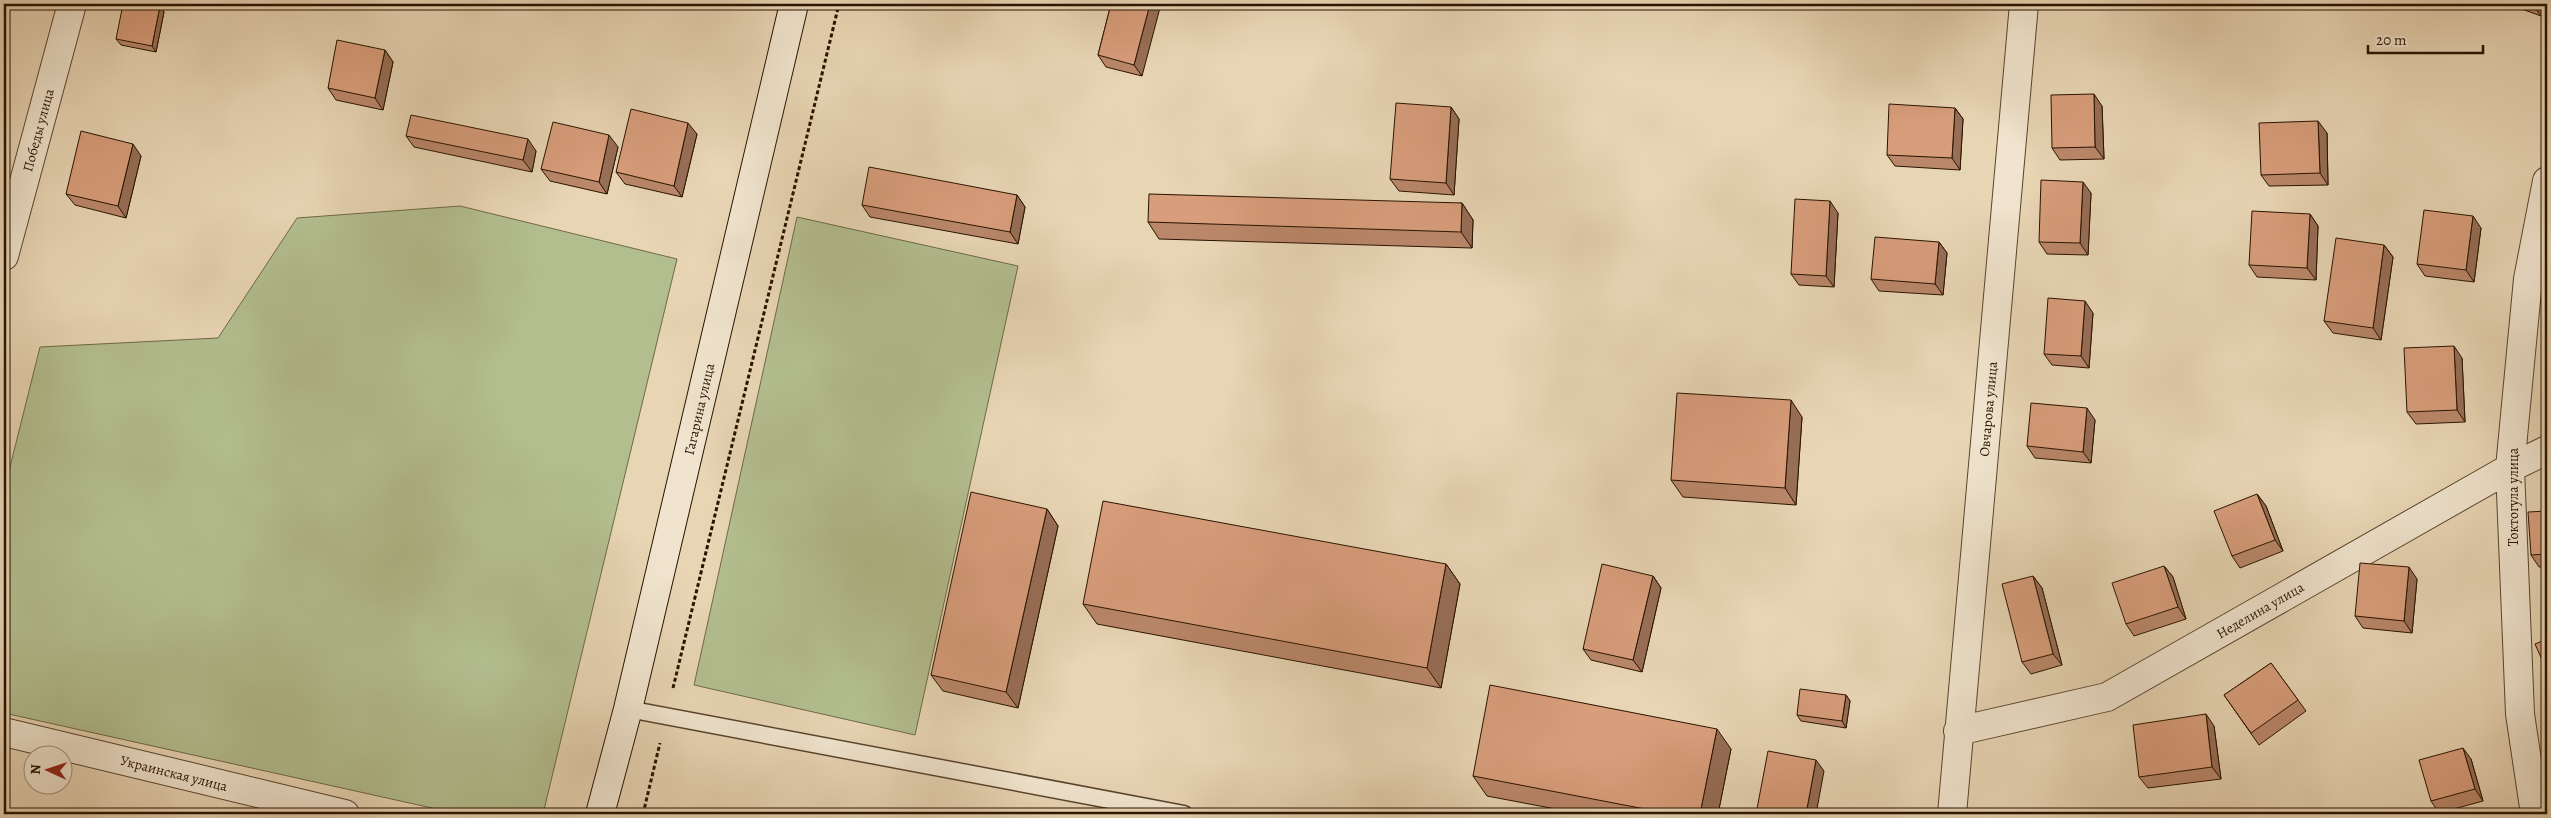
<svg xmlns="http://www.w3.org/2000/svg" width="2551" height="818" font-family="Alegreya,serif">
<style>
.green{fill:#b3be8f;stroke:#6e6848}
.lines{fill:none;stroke-linecap:round;stroke-linejoin:round}
.lane-casing{stroke:#59442d;stroke-width:19}
.street-casing{stroke:#59442d;stroke-width:30}
.secondary-casing{stroke:#291300;stroke-width:30}
.path{stroke:#291300;stroke-width:3;stroke-dasharray:4 2.5;stroke-linecap:butt}
.lane{stroke:#f0e4ce;stroke-width:16}
.street{stroke:#f0e4ce;stroke-width:28}
.secondary{stroke:#f0e4ce;stroke-width:28}
.wall{fill:#ba876a;stroke:#291300}
.shaded-wall{fill:#976e56;stroke:#291300}
.building{fill:#d89d7b;stroke:#291300}
.labels{text-anchor:middle;stroke-width:4;stroke-linejoin:round;paint-order:stroke}
.street-label{font-size:14px;fill:#291300;stroke:#f0e4ce}
</style>
<rect width="100%" height="100%" fill="#e8d5b4"/>
<filter id="stains"><feTurbulence type="fractalNoise" baseFrequency=".004" numOctaves="4"/><feColorMatrix values="0 0 0 0 .2 0 0 0 0 .09 0 0 0 0 .02 0 0 0 .5 -.17"/></filter>
<radialGradient id="worn" r=".72"><stop offset=".6" stop-color="#630" stop-opacity="0"/><stop offset="1" stop-color="#630" stop-opacity=".3"/></radialGradient>
<path class="green" d="M460 206 677 259 543 814H459L4 713V491L40 347 218 338 297 218Z
M797 217 1018 266 915 735 694 685Z"/>
<g class="lines">
<g class="lane-casing">
<path id="lane" d="M628 709 1184 814"/>
</g>
<g class="street-casing">
<path id="street" d="M4 256 72 4
M1958 731 2107 697 2510 468 2547 450
M4 732 345 814
M1952 814 2024 4
M2535 814 2520 714 2510 468 2528 279 2547 181"/>
</g>
<g class="secondary-casing">
<path id="secondary" d="M600 814 628 709 794 4"/>
</g>
<path class="path" d="M673 688 839 4
M643 814 660 743"/>
<use href="#lane" class="lane"/>
<use href="#street" class="street"/>
<use href="#secondary" class="secondary"/>
</g>
<path class="wall" d="M1111 4 1142 76 1106 67 1098 55Z
M2049 4H2103V7L2050 5Z
M2508 4H2546L2541 16Z
M160 6 164 12 156 52 121 45 116 39Z
M385 50 393 62 383 110 336 100 328 88Z
M2102 106 2104 159 2060 160 2052 148Z
M1451 107 1459 119 1454 195 1399 191 1390 179Z
M1955 108 1963 119 1960 170 1895 166 1887 155Z
M2327 133 2328 185 2269 186 2261 175Z
M697 134 682 197 625 184 616 172Z
M406 136 536 151 532 172 414 147Z
M618 147 607 194 550 181 541 169Z
M141 156 126 218 75 205 66 194Z
M2091 193 2088 255 2047 254 2039 242Z
M1017 195 1025 207 1018 244 870 217 862 205Z
M1462 203 1473 220 1472 248 1159 239 1148 222Z
M1838 213 1834 287 1799 285 1791 274Z
M2310 214 2318 226 2316 280 2257 277 2249 265Z
M2481 228 2474 282 2425 276 2417 264Z
M1939 242 1947 253 1943 295 1879 291 1871 279Z
M2384 245 2393 257 2381 340 2333 333 2324 321Z
M2093 313 2089 368 2052 365 2044 354Z
M2462 358 2465 422 2416 424 2407 412Z
M1802 417 1796 505 1683 497 1671 480Z
M2095 420 2091 463 2035 458 2027 446Z
M2257 494 2266 506 2283 551 2240 568 2232 556Z
M1047 509 1058 526 1018 708 943 691 931 675Z
M2547 511V567H2539L2531 555Z
M1446 564 1460 584 1441 688 1097 624 1083 604Z
M2164 566 2173 577 2186 619 2134 636 2126 624Z
M1653 576 1661 588 1642 672 1591 660 1583 649Z
M2033 576 2042 588 2062 665 2031 674 2022 662Z
M2417 579 2412 633 2363 628 2355 616Z
M2271 663 2306 711 2259 745 2224 695Z
M1846 695 1850 701 1846 728 1801 721 1797 715Z
M2214 726 2221 779 2148 788 2139 777Z
M1731 749 1718 814H1582L1487 796 1473 776Z
M2471 759 2483 801 2439 813 2431 801Z"/>
<path class="shaded-wall" d="M1150 4H1161L1142 76 1134 65Z
M2533 4H2546L2541 16 2533 5Z
M160 6 164 12 156 52 152 46Z
M385 50 393 62 383 110 375 98Z
M2094 94 2102 106 2104 159 2095 147Z
M1451 107 1459 119 1454 195 1446 183Z
M1955 108 1963 119 1960 170 1952 158Z
M2318 121 2327 133 2328 185 2320 173Z
M688 123 697 134 682 197 674 186Z
M609 135 618 147 607 194 599 182Z
M528 139 536 151 532 172 523 160Z
M133 144 141 156 126 218 118 206Z
M2083 182 2091 193 2088 255 2080 243Z
M1017 195 1025 207 1018 244 1010 232Z
M1830 201 1838 213 1834 287 1826 276Z
M1462 203 1473 220 1472 248 1461 232Z
M2310 214 2318 226 2316 280 2307 268Z
M2473 216 2481 228 2474 282 2466 270Z
M1939 242 1947 253 1943 295 1935 284Z
M2384 245 2393 257 2381 340 2373 328Z
M2085 301 2093 313 2089 368 2081 356Z
M2454 346 2462 358 2465 422 2457 410Z
M1791 400 1802 417 1796 505 1785 488Z
M2087 408 2095 420 2091 463 2083 452Z
M2257 494 2266 506 2283 551 2275 540Z
M1047 509 1058 526 1018 708 1006 692Z
M1446 564 1460 584 1441 688 1427 668Z
M2164 566 2173 577 2186 619 2178 607Z
M2409 567 2417 579 2412 633 2404 621Z
M1653 576 1661 588 1642 672 1633 660Z
M2033 576 2042 588 2062 665 2053 654Z
M1846 695 1850 701 1846 728 1842 721Z
M2206 714 2214 726 2221 779 2212 767Z
M1717 729 1731 749 1718 814H1700Z
M2463 748 2471 759 2483 801 2475 789Z
M1816 760 1824 771 1816 814H1806Z"/>
<path class="building" d="M123 4H148L160 6 152 46 116 39Z
M1111 4H1150L1134 65 1098 55Z
M337 40 385 50 375 98 328 88Z
M2094 94 2095 147 2052 148 2051 95Z
M1396 103 1451 107 1446 183 1390 179Z
M1889 104 1955 108 1952 158 1887 155Z
M631 109 688 123 674 186 616 172Z
M411 115 528 139 523 160 406 136Z
M2318 121 2320 173 2261 175 2259 123Z
M553 122 609 135 599 182 541 169Z
M81 131 133 144 118 206 66 194Z
M869 167 1017 195 1010 232 862 205Z
M2041 180 2083 182 2080 243 2039 242Z
M1149 194 1462 203 1461 232 1148 222Z
M1795 199 1830 201 1826 276 1791 274Z
M2424 210 2473 216 2466 270 2417 264Z
M2252 211 2310 214 2307 268 2249 265Z
M1875 237 1939 242 1935 284 1871 279Z
M2336 238 2384 245 2373 328 2324 321Z
M2048 298 2085 301 2081 356 2044 354Z
M2454 346 2457 410 2407 412 2404 348Z
M1677 393 1791 400 1785 488 1671 480Z
M2031 403 2087 408 2083 452 2027 446Z
M971 492 1047 509 1006 692 931 675Z
M2257 494 2275 540 2232 556 2214 511Z
M1103 501 1446 564 1427 668 1083 604Z
M2547 511V554L2531 555 2528 512Z
M2360 563 2409 567 2404 621 2355 616Z
M1602 564 1653 576 1633 660 1583 649Z
M2164 566 2178 607 2126 624 2112 583Z
M2033 576 2053 654 2022 662 2002 584Z
M2547 639V671L2535 644Z
M2271 663 2298 700 2251 733 2224 695Z
M1490 685 1717 729 1700 814H1671L1473 776Z
M1800 689 1846 695 1842 721 1797 715Z
M2206 714 2212 767 2139 777 2133 725Z
M2463 748 2475 789 2431 801 2419 760Z
M1768 751 1816 760 1806 814H1756Z"/>
<g class="labels">
<g class="street-label">
<text transform="translate(38 130) rotate(-75)" y="5">Победы улица</text>
<text transform="translate(699 409) rotate(-77)" y="5">Гагарина улица</text>
<text transform="translate(1988 409) rotate(-85)" y="5">Овчарова улица</text>
<text transform="translate(2513 497) rotate(-90)" y="5">Токтогула улица</text>
<text transform="translate(2260 610) rotate(-30)" y="5">Неделина улица</text>
<text transform="translate(174 773) rotate(14)" y="5">Украинская улица</text>
</g>
</g>
<rect width="2551" height="818" fill="none" stroke="#e8d5b4" stroke-width="20"/>
<rect x="5" y="5" width="2541" height="808" fill="none" stroke="#291300" stroke-width="2.5"/>
<rect x="10" y="10" width="2531" height="798" fill="none" stroke="#291300"/>
<g transform="translate(48 770) rotate(273)"><circle r="24" fill="#f0e4ce" stroke="#a0907c"/>
<path d="M0-4L9 19L0 12L-9 19Z" fill="#8f2418"/>
<text y="-8" font-size="14" font-weight="bold" text-anchor="middle" fill="#291300">N</text>
</g>
<path d="M2368 45v8h115v-8" fill="none" stroke="#291300" stroke-width="2.5"/>
<text x="2376" y="45" font-size="15" fill="#291300" stroke="#f0e4ce" stroke-width="4" paint-order="stroke">20 m</text>
<rect width="100%" height="100%" filter="url(#stains)"/>
<rect width="100%" height="100%" fill="url(#worn)"/>
</svg>
